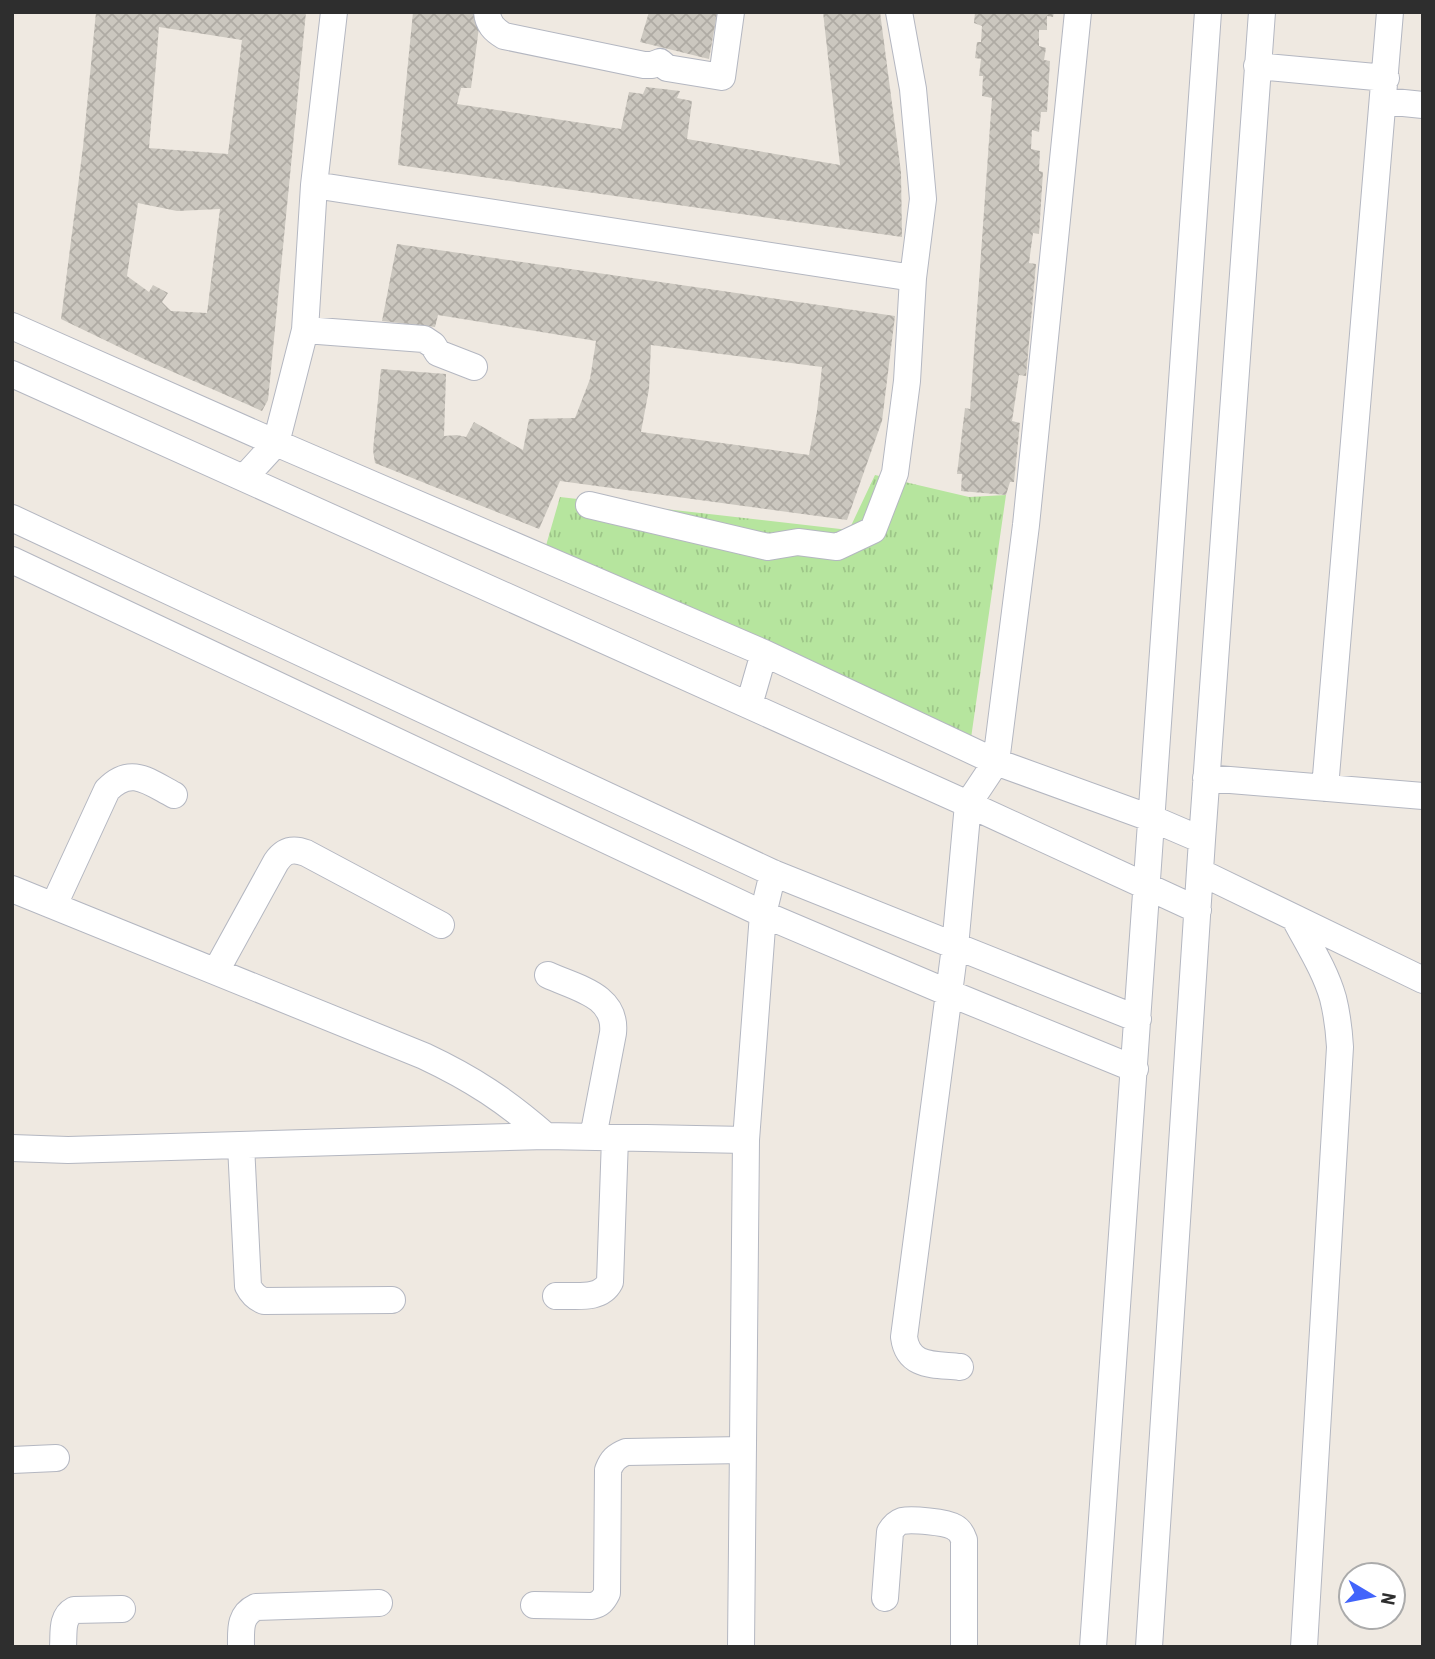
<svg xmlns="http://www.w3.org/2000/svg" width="1435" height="1659" font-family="'Roboto Condensed',sans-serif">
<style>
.grass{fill:url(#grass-tufts)}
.building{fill:url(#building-cross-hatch);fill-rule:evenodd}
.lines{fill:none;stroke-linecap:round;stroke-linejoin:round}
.minor-casing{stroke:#b4b7c1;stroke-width:28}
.minor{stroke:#fff;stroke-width:26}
</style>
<defs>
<pattern id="grass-tufts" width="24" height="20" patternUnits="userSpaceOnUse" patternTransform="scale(1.75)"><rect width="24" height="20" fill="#b6e59e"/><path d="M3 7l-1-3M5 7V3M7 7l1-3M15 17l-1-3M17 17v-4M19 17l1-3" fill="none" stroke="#9dc588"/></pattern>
<pattern id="building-cross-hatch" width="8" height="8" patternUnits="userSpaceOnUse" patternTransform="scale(1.75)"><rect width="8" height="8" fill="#cbc7bf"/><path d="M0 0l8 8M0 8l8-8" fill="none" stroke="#afaba4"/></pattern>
</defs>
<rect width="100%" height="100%" fill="#efe9e1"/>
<path class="grass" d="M875 475 969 497 1006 495 971 738 545 549 560 497 849 530Z"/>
<path class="building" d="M96 12H306L268 400 262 411 148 361 61 319 83 147ZM159 27 242 40 228 154 149 148ZM138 203 177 211 220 209 207 313 171 311 162 302 168 293 153 285 149 292 127 276Z
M413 12H481L471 88H461L457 104 621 129 629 92 643 94 646 87 680 91 677 98 692 101 687 139 840 165 823 12H880L901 172 902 237 398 165Z
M649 12H714L717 14 709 59 640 42Z
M975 12H1054L1053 17 1047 16V30H1039V46L1046 48 1044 60 1050 61 1047 112H1041L1039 132 1032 130 1031 149 1040 151 1039 171 1043 172 1039 234 1033 233 1029 263 1036 264 1026 376 1019 375 1012 421 1020 423 1014 482H1010L1006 495 961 491 962 474H957L965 408 970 409 992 98 982 96 983 76H979L981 59 975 58 977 42H981L982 26 974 23Z
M397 244 895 316 882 421 847 520 560 481 539 529 375 463 373 450 381 369 446 374 444 436 457 435 466 437 474 422 523 450 529 419 575 418 590 379 596 341 438 315 435 327 382 321ZM651 345 822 367 817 411 809 455 641 432 649 389Z"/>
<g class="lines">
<g class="minor-casing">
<path id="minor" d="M487 12C488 24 494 30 504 36L644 65H652L660 62 667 68 722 77 731 12
M1257 66 1386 78
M1384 101 1423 105
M314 185 913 278
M12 326 276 443 764 653 996 762 1153 819 1202 840
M305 330 424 339 433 345 438 353 474 367
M12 374 968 804 1198 910
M244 478 276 443 305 330 314 185 334 12
M589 505 768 547 798 542 837 547 873 530 895 473 907 381 913 278 923 199 913 89 899 12
M12 518 773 873 1138 1019
M12 560 763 914 949 993 1135 1069
M749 705 764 653
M1206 778 1423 796
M1325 788 1390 12
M1200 872 1423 980
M12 889 424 1056C473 1079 506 1101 546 1136
M54 905 107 790C131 765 149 782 174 795
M1295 919C1308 944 1325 970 1333 998 1337 1014 1339 1030 1340 1047L1304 1647
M216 971 276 862C284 850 293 848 306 853L441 925
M548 975C576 988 617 995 613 1033L593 1137
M241 1145 248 1286C252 1294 256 1298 264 1301L392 1300
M12 1148 68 1150 546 1136 746 1140
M556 1296C575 1295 600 1301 610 1282L615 1138
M960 1367C935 1364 908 1368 904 1337L955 947 968 804 996 762 1026 525 1078 12
M12 1460 56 1458
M885 1598 890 1532C893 1527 896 1523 902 1521 912 1519 946 1522 954 1527 960 1530 962 1534 964 1540V1647
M534 1605 592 1606C600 1604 603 1601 607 1593L608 1470C612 1460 616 1456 626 1452L743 1450
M63 1647C64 1633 61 1617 74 1610L122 1609
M241 1647C241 1630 239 1615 256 1607L379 1603
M741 1647 746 1140 763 914 773 873
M1093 1647 1208 12
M1149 1647 1202 840 1262 12"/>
</g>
<use href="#minor" class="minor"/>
</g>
<rect width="1435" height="1659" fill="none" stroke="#2e2e2e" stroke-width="28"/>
<g transform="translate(1372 1596) rotate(100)"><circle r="33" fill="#ffffff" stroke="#ababab" stroke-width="2"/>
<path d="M0-5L12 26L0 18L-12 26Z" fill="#4264fb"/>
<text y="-10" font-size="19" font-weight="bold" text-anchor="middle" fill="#2e2e2e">N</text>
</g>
</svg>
